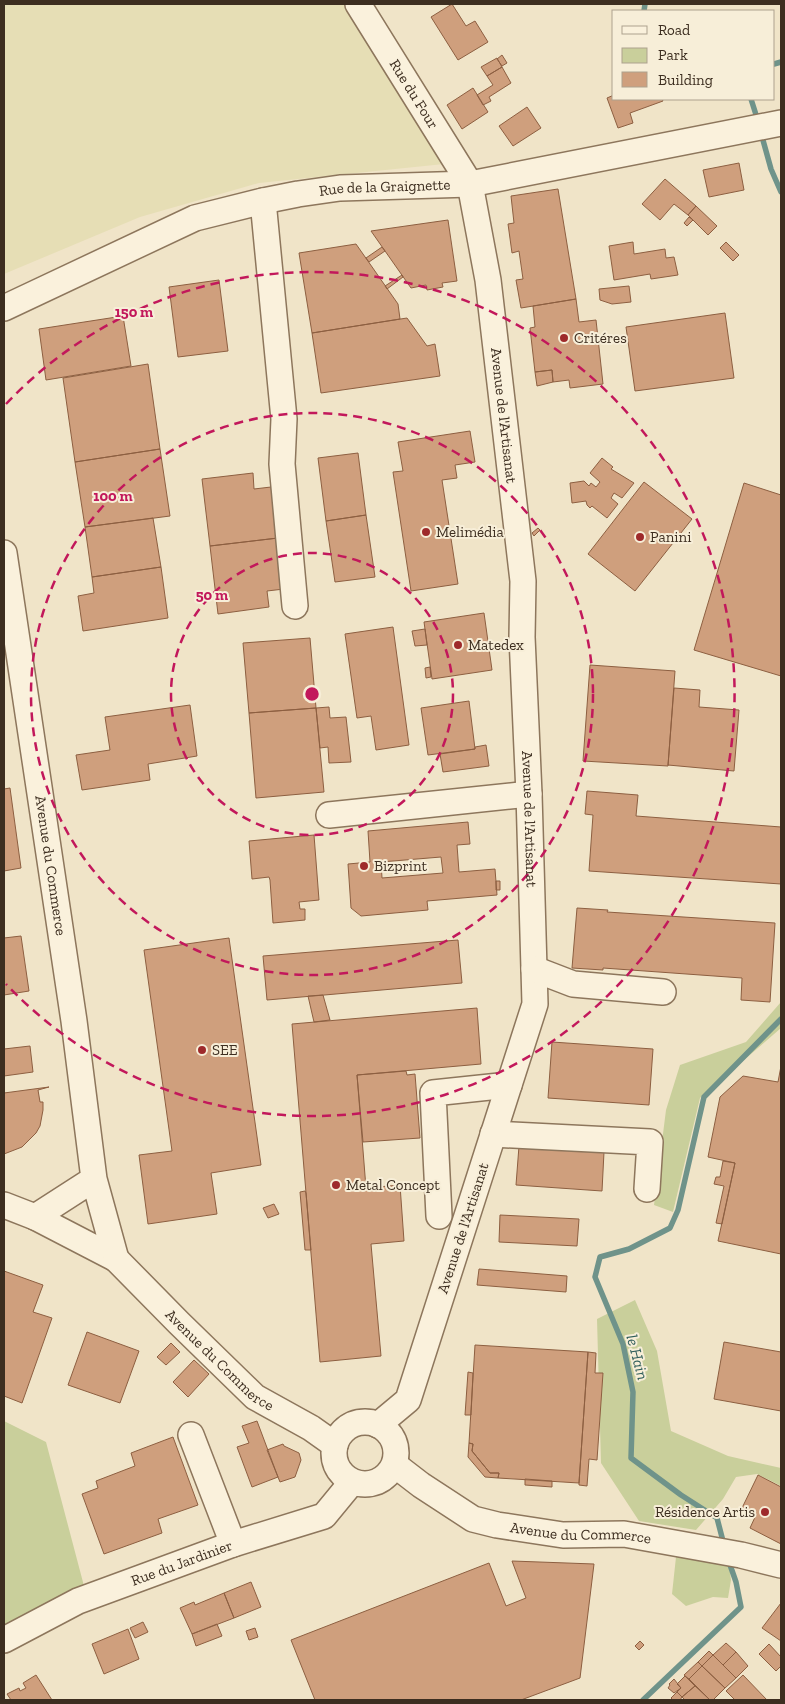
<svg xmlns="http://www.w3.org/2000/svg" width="785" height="1704" font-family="'Zilla Slab',serif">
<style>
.farmland{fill:#e6deb5}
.green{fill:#c9cf9b}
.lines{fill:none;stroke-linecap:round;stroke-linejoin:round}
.stream{stroke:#6f938a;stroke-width:5.5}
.building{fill:#cf9f7d;stroke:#8d5f41;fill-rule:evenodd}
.minor-casing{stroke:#8d765c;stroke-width:28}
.minor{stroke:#faf1dc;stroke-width:25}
.ring{fill:none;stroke:#c2185b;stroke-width:2.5;stroke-dasharray:9 6}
.poi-dot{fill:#9e2a2b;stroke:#f7eed8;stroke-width:2}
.labels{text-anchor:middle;stroke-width:4;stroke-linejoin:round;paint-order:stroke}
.street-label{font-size:15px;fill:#3d2e20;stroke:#f7eed8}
.poi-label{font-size:15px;fill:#3d2e20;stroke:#f7eed8;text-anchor:start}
.water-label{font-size:16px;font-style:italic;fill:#2f5d5a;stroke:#f7eed8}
.centre{fill:#c2185b;stroke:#f7eed8;stroke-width:2.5}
.ring-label{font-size:15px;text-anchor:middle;font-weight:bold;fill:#c2185b;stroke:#f7eed8;stroke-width:4;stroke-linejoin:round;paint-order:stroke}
</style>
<rect width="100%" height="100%" fill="#f0e4c8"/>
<path class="farmland" d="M4 4H346L444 164 259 183 140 217 4 274Z"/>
<path class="green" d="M781 1002V1028L700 1098 673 1212 654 1205 666 1110 680 1065 746 1042Z
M635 1300 657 1351 671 1431 728 1456 781 1468V1486L757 1474 736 1477 723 1499 696 1530 639 1521 601 1463 597 1319Z
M4 1421 46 1442 84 1586 4 1628Z
M676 1557 729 1564 731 1580 728 1598 713 1597 686 1606 672 1594Z"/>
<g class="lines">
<path class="stream" d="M644 11 645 4
M774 64 781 62
M751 99 758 121
M761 133 771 169 781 192
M724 1545 717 1518 681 1495 631 1458 633 1392 623 1344 595 1277 600 1257 629 1249 670 1228 678 1210 704 1097 781 1019
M643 1700 741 1607 736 1582 728 1559"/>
</g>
<path class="building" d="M452 4 466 26 475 21 488 42 458 60 431 17Z
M502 55 507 63 502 66 497 59Z
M497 58 502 67 487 76 481 67Z
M502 67 511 83 489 97 491 101 483 105 477 95 493 85 487 76Z
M473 88 488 112 462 129 447 105Z
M614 95V99H662L663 101 630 113 633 123 618 128 607 98Z
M527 107 541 128 513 146 499 126Z
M739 163 744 190 709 197 703 170Z
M665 179 696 206 688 215 674 204 660 220 642 204Z
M558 189 576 299 521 308 516 280 523 279 519 251 512 253 508 224 514 223 511 196Z
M696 206 717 226 708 235 688 215Z
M689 217 693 220 687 226 684 223Z
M448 220 457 281 442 283 443 287 427 290 426 285 411 288 371 231Z
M633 242 634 254 665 249 666 258 674 257 678 275 651 279 650 274 614 280 609 246Z
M726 242 739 255 733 261 720 248Z
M356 244 398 304 400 319 312 333 299 253Z
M382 247 385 251 369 262 366 258Z
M402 275 403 277 387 289 385 286Z
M219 280 228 351 178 357 169 287Z
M629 286 631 302 612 304 600 300 599 289Z
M576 299 579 322 596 320 603 384 570 388 569 380 553 382 552 370 535 372 530 328 535 327 533 306Z
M725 313 734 378 635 391 626 327Z
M123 316 131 366 46 380 39 329Z
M407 318 427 346 435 344 440 376 321 393 312 333Z
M148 364 160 449 75 462 63 378Z
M552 370 553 382 537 386 535 372Z
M470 431 475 462 455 465 457 478 442 480 458 584 411 591 393 472 403 471 398 442Z
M160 449 170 516 85 527 75 462Z
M358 453 366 515 326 521 318 458Z
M602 458 613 467 611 469 634 483 622 498 614 493 611 498 618 504 607 518 592 506 590 508 587 505 586 501 572 503 570 483 584 481 589 486 591 483 596 487 600 482 590 473Z
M253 473 254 489 271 487 278 538 210 546 202 479Z
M644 482 692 519 635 591 588 554Z
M744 483 781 495V676L694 650Z
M366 515 375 577 335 582 326 521Z
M153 518 161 567 92 577 85 527Z
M538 528 540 530 534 536 532 533Z
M278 538 284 589 267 591 269 607 218 614 210 546Z
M161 567 168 618 83 631 78 596 94 593 92 577Z
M484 613 492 670 432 679 424 622Z
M393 627 409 745 376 750 371 716 357 718 345 634Z
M425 629 427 645 415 646 412 631Z
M310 638 316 708 249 713 243 643Z
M590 665 675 671 668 766 583 761Z
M430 667 431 677 426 678 425 668Z
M674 688 700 690 699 707 739 710 734 771 668 765Z
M469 701 475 749 428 755 421 708Z
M190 705 197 756 148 764 150 780 82 790 76 755 110 750 105 717Z
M329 707 330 718 346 717 351 762 329 763 328 747 320 748 316 708Z
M316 708 324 792 256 798 249 713Z
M486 745 489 766 443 772 440 754 475 749V747Z
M10 788 21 868 4 871V789Z
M587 791 638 795 636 816 781 827V884L589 871 593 815 585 814Z
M468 822 470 844 457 845 459 872 495 869 497 895 427 901 428 910 361 916 351 908 348 864 370 862 368 831ZM441 857 443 873 382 878 381 862Z
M314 835 319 900 299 902 300 909H305V920L273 923 270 880 269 877 252 879 249 841Z
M496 881H500V890H496Z
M577 908 608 910 607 912 775 923 770 1002 741 1000 742 978 603 968V970L572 968Z
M21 936 29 991 4 995V938Z
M229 938 261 1165 211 1173 217 1214 148 1224 139 1155 172 1151 144 950Z
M458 940 462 983 267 1000 263 956Z
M323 995 330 1020 314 1022 308 996Z
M477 1008 481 1064 357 1075 366 1188 400 1185 404 1241 371 1244 381 1356 320 1362 292 1024Z
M552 1042 653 1049 649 1105 548 1098Z
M30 1046 33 1072 4 1076V1049Z
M781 1066V1254L718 1241 735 1163 708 1157 720 1097 743 1076 778 1082Z
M406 1071 407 1075 415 1074 420 1138 363 1142 357 1075Z
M49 1087 38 1090 40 1102H43V1110L40 1126 36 1133 22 1147 4 1154V1093Z
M519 1146 604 1152 602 1191 516 1185Z
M723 1161 735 1163 722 1224 716 1223 724 1186 714 1184 716 1177H720Z
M305 1191 306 1193 311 1250H305L300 1192Z
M274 1204 279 1214 268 1218 263 1208Z
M500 1215 579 1219 577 1246 499 1242Z
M479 1269 567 1276 566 1292 477 1285Z
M4 1271 43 1285 33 1312 52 1318 22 1403 4 1396Z
M87 1332 139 1351 120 1403 68 1385Z
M724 1342 781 1352V1411L714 1399Z
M171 1343 180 1352 166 1365 157 1357Z
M475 1345 588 1352 579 1483 498 1478 499 1473H490L472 1451 473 1444 469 1443Z
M588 1352 596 1353 595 1373H603L597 1460 589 1459 587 1486 579 1485V1483Z
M194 1360 209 1374 188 1397 173 1382Z
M468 1372 473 1373 471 1415H465Z
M257 1421 278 1477 252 1487 237 1447 249 1443 242 1426Z
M173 1437 198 1505 158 1519 162 1533 104 1554 82 1494 98 1488 96 1481 135 1466 131 1453Z
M469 1443 473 1444 472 1451 490 1473H499L498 1478 485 1477 468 1457Z
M283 1444 284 1446 299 1453 301 1460 295 1477 280 1482 267 1450Z
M758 1475 781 1487V1544L750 1528 756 1515 742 1508Z
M525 1479 552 1481V1487L525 1485Z
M512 1561 594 1564 580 1678 521 1700H315L291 1640 489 1563 506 1606 526 1598Z
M251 1582 261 1607 234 1618 224 1593Z
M224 1593 234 1618 192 1634 180 1608 194 1602 195 1605Z
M781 1603V1641L762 1628Z
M143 1622 148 1632 135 1638 130 1628Z
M217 1624 222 1636 196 1646 192 1634Z
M255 1628 258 1637 249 1640 246 1631Z
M128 1629 139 1659 104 1674 92 1644Z
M640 1641 644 1645 639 1650 635 1646Z
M726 1643 736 1652 723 1665 713 1655Z
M769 1644 781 1657V1666L776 1671 759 1654Z
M709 1651 713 1655 702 1666 698 1662Z
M736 1652 748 1666 736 1678 723 1665Z
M713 1655 736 1678 725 1688 702 1666Z
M698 1662 702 1666 689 1679 684 1675Z
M702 1666 725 1688 713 1700H710L689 1679Z
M36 1675 52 1700H11L7 1694 19 1688 20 1691 26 1688 23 1683Z
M743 1675 767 1700H735L726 1691Z
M685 1676 695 1686 682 1697 677 1692 681 1688 677 1684Z
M674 1679 681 1688 674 1693 668 1688 670 1685 669 1684Z
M695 1686 710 1700H685L682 1697Z
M677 1692 682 1697 680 1700H673L671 1698Z"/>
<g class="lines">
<g class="minor-casing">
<g id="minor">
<path id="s1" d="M358 4 470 184 488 280 523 581 522 637 529 794 535 1004 408 1400 378 1425"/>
<path d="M263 201 284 419 282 464 295 606"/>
<path id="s2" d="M4 308 195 218 263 201 298 194 340 188 470 184 781 123"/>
<path id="s3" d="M4 553 74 1021 94 1179 116 1259 35 1217 94 1179"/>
<path d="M329 815 529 794"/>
<path d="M534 969 573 984 663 992"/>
<path d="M493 1134 650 1142 647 1189"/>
<path d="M4 1205 35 1217"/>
<path d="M439 1216 433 1093 509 1085"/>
<path id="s4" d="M116 1259 179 1323 255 1397 311 1428 335 1445"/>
<circle cx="365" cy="1453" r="31"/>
<path d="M191 1435 233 1544"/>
<path id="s5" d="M395 1465 421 1485 473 1519 497 1525 563 1535 624 1534 741 1555 781 1565"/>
<path id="s6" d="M4 1640 78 1601 233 1544 324 1516 352 1482"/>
</g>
</g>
<use href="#minor" class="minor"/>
</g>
<g class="ring">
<circle cx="312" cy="694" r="141"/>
<circle cx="312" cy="694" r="281"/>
<path d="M6 404A422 422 0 1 1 6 984"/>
</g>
<g class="poi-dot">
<circle cx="564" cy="338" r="5"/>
<circle cx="426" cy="532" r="5"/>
<circle cx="640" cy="537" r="5"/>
<circle cx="458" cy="645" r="5"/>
<circle cx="364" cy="866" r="5"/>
<circle cx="202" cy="1050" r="5"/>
<circle cx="336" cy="1185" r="5"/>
<circle cx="765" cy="1512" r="5"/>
</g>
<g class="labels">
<g class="street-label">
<text dy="5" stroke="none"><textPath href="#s1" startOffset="106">Rue du Four</textPath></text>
<text dy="5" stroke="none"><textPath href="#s2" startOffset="404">Rue de la Graignette</textPath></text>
<text dy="5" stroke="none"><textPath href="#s1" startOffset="446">Avenue de l'Artisanat</textPath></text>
<text dy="5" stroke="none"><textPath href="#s1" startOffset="851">Avenue de l'Artisanat</textPath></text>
<text dy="5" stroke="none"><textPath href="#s3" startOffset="316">Avenue du Commerce</textPath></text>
<text transform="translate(463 1228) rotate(-72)" y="5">Avenue de l'Artisanat</text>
<text dy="5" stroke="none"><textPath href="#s4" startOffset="145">Avenue du Commerce</textPath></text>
<text dy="5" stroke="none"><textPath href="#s5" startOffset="204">Avenue du Commerce</textPath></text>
<text dy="5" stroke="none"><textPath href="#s6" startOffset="194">Rue du Jardinier</textPath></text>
</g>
<g class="poi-label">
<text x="574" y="343">Critéres</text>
<text x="436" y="537">Melimédia</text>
<text x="650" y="542">Panini</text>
<text x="468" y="650">Matedex</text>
<text x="374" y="871">Bizprint</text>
<text x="212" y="1055">SEE</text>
<text x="346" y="1190">Metal Concept</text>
<text x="755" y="1517" text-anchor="end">Résidence Artis</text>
</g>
<g class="water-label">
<text transform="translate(638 1357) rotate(75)" y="6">le Hain</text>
</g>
</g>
<circle cx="312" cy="694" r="8" class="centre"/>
<g class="ring-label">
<text x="134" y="317">150 m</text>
<text x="113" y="501">100 m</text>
<text x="212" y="600">50 m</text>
</g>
<rect width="785" height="1704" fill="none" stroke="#3d2e20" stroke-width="10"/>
<rect x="612" y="10" width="162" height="90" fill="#f7eed8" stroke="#ada18e"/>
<rect x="622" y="26" width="25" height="8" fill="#faf1dc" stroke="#ada18e"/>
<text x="658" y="35" font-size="15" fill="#3d2e20">Road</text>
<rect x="622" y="48" width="25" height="15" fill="#c9cf9b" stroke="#ada18e"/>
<text x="658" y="60" font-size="15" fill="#3d2e20">Park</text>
<rect x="622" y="72" width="25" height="15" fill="#cf9f7d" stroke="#ada18e"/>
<text x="658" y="85" font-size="15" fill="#3d2e20">Building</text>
</svg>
